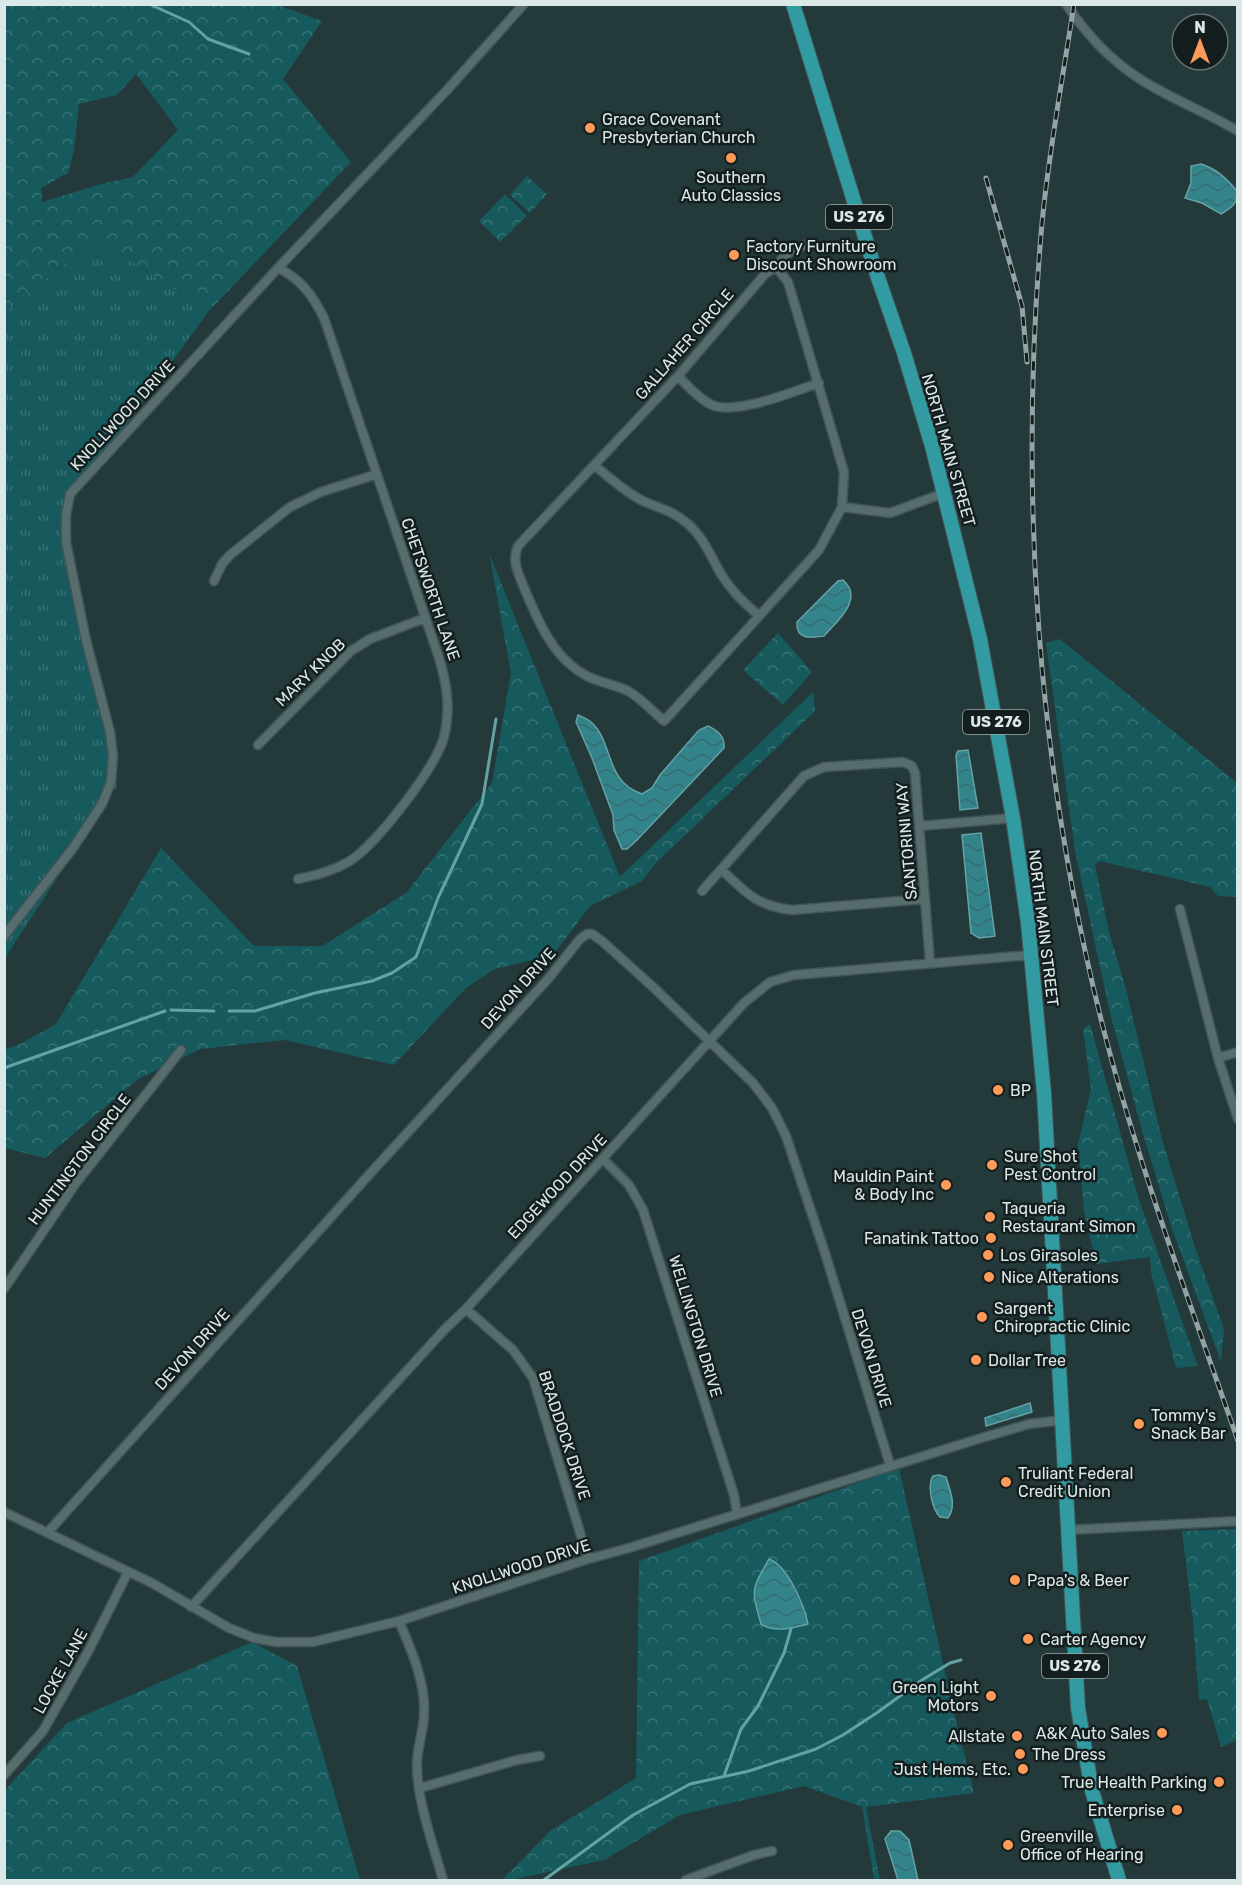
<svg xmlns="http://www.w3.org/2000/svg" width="1242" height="1885" font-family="Rubik,sans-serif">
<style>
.grass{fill:url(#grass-tufts)}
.forest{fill:url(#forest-crowns);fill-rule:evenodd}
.water{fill:url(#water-waves);stroke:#65a2a6;stroke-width:1.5}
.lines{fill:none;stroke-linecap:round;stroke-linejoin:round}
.stream{stroke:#65a2a6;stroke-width:3}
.street-casing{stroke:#425455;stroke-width:11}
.primary-casing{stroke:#425455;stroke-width:16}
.street{stroke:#566c6d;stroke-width:8}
.primary{stroke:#329aa1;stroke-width:14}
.rail-casing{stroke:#94a4a5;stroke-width:5}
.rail{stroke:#151e1f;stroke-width:3;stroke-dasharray:9;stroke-linecap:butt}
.poi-dot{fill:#ff9b59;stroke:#151e1f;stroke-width:2}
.labels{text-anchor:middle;stroke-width:5;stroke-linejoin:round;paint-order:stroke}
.shield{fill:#151e1f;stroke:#a0abac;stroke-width:1.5}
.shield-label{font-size:15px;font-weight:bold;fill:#dbe8e8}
.poi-label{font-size:16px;fill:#dbe8e8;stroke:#151e1f;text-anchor:start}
.street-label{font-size:16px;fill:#dbe8e8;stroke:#151e1f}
</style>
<defs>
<pattern id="grass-tufts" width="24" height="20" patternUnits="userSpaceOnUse" patternTransform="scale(1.5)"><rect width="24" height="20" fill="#165a5e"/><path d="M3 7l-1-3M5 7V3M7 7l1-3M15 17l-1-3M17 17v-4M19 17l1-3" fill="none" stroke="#377275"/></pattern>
<pattern id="forest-crowns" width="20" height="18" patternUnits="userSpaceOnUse" patternTransform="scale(1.5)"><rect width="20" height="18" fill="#165a5e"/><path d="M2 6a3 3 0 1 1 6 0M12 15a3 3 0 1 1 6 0" fill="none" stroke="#377275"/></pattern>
<pattern id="water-waves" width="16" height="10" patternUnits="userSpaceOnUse" patternTransform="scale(1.5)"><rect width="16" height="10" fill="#32848a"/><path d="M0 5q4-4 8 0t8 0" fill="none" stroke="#386b6f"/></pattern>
</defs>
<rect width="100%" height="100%" fill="#24393a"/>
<path class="grass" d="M96 239 209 311 68 504 76 611 117 786 5 958V312Z"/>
<path class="forest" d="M5 4 278 5 322 21 283 79 351 162 209 311 96 239 5 312ZM136 74 178 130 133 177 101 184 42 202 41 188 68 173 74 151 79 104 117 95Z
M527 176 547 194 530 213 510 195Z
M505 194 527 216 500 242 479 221Z
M489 553 620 877 813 692 815 711 656 863 642 881 590 906 553 955 495 969 466 988 394 1065 285 1040 201 1049 138 1079 45 1158 5 1148 4 1050 18 1045 56 1024 161 848 254 946H322L406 893 492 783 511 673Z
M778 633 812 672 783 705 743 670Z
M1060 639 1237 783V897L1218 896 1210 887 1099 861 1095 865 1109 932 1126 989 1162 1139 1195 1247 1224 1329 1221 1362 1171 1226 1143 1134 1110 1013 1075 851 1046 643Z
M1090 1024 1139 1200 1198 1366 1176 1368 1151 1272 1150 1257 1096 1264 1084 1211 1078 1144 1091 1089 1083 1029Z
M899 1468 956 1721 974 1793 866 1807 880 1880H873L874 1879 862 1807 804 1786 680 1815 604 1860 510 1880H502L550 1831 636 1778 639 1561Z
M1237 1529V1740L1221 1747 1207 1699 1199 1700 1193 1622 1182 1531Z
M252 1642 297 1666 360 1880H5V1790L67 1723Z"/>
<path class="water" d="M1201 164C1217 169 1227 179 1237 191 1238 204 1231 208 1221 214L1202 203 1185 198 1191 183V166Z
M843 580C865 599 836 622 824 636 810 638 796 640 797 622L838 581Z
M578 715C582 717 588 719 591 722 614 742 604 781 642 794L652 788 660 775 699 730 708 726C718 731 725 736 724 748L637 840 627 849H622L614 830 613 815 592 758 576 722Z
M968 750 978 808 960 810 956 755 958 751Z
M981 833 995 936 979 938 971 933 962 835Z
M1030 1403 1032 1412 986 1426 985 1418Z
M939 1475 946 1477C950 1491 957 1505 948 1518L940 1517C932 1509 927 1486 933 1476Z
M769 1559C788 1566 804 1605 808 1624 793 1628 775 1633 761 1624 751 1588 751 1591 769 1559Z
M891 1831H900L909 1840 918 1880H898L885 1839Z"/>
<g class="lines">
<path class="stream" d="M149 4 189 22 208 39 249 54
M171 1010 214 1011
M229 1011H255L315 993 372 981 392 973 416 957 438 898 482 804 496 719
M4 1068 165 1011
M724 1776 741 1729 758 1706 784 1653 791 1629
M544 1880 633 1815 690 1784 749 1771 816 1749 843 1735 878 1712 922 1680 950 1663 961 1660"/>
<g class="street-casing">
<path id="street" d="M1066 4C1086 34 1110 60 1140 79 1171 99 1206 112 1238 131
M776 267 788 282 844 472 842 507 819 550 664 721C653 712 641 698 628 691 616 685 602 683 589 677 554 660 539 623 525 590 519 574 511 562 518 546L678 376 765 274Z
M776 267C785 252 795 248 811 243
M278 268C301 279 313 296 324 318L438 655C447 683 451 709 444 737 435 769 377 843 350 861 333 871 317 875 298 879
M678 376C688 386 698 398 710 404 732 417 795 391 819 383
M594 465C610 478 625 492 643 501 661 509 672 510 688 524 704 538 711 557 721 574 731 591 745 603 759 616
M842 507 890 513 944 493
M214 581 222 564 230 555 290 507 321 492 377 474
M258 745 351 651 370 639 425 618
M920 826 1013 818
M721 869C746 893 757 906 792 910L925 899
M702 891 804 776 824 767 903 762 912 766 915 773 930 963
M1180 909 1218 1058 1238 1119
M4 936 73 848 102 804 111 782 113 756 110 732 86 640 66 542V515L70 494 278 268 447 90 524 4
M1218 1058 1238 1052
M603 1159 629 1185 643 1210 734 1495 737 1514
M4 1289 76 1183 181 1050
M466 1309 513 1350 533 1378 588 1559
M4 1512 152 1583 229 1628 254 1638 276 1642H313L399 1621 588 1559 629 1548 978 1439 1029 1424 1063 1420
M1068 1530 1238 1521
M48 1532 367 1177 548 979 580 939 587 934H592L602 941 653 987 753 1083 772 1108 786 1136 825 1253 890 1465
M191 1607 445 1329 466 1309 744 1003 770 982 794 975 1031 955
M399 1621C411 1649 426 1683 424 1714 424 1730 417 1747 417 1764 417 1801 433 1844 443 1880
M4 1775 43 1731 89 1650 128 1572
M420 1788 517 1760 540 1756
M686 1880 754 1855 772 1851"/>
</g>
<g class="primary-casing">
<path id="primary" d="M793 4 874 266 904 353 932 446 980 639 1013 818 1028 923 1044 1093 1078 1708 1092 1791 1119 1880"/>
</g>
<use href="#street" class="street"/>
<use href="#primary" class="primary"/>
<g class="rail-casing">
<path id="rail" d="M1074 4C1063 77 1049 150 1042 223 1018 494 1037 771 1105 1035 1141 1173 1191 1306 1238 1441
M986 178 1022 306 1027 362"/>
</g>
<use href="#rail" class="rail"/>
</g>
<g class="poi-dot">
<circle cx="590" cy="128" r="6"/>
<circle cx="731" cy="158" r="6"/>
<circle cx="734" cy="255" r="6"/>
<circle cx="998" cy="1090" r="6"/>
<circle cx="992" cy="1165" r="6"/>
<circle cx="946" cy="1185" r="6"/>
<circle cx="990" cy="1217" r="6"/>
<circle cx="991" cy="1238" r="6"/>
<circle cx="988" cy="1255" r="6"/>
<circle cx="989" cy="1277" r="6"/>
<circle cx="982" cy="1317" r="6"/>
<circle cx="976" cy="1360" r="6"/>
<circle cx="1139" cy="1424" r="6"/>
<circle cx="1006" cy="1482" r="6"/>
<circle cx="1015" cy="1580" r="6"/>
<circle cx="1028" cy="1639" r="6"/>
<circle cx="991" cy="1696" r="6"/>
<circle cx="1162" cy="1733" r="6"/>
<circle cx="1017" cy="1736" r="6"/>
<circle cx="1020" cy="1754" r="6"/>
<circle cx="1023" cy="1769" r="6"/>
<circle cx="1219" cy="1782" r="6"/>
<circle cx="1177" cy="1810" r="6"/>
<circle cx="1008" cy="1845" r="6"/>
</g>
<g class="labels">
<g class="shield">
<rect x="826" y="205" width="66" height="24" rx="4.5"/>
<rect x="963" y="710" width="66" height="24" rx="4.5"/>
<rect x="1042" y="1654" width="66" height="24" rx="4.5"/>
</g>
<g class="shield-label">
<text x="859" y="222">US 276</text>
<text x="996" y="727">US 276</text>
<text x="1075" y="1671">US 276</text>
</g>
<g class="poi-label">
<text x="602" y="125">Grace Covenant<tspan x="602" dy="18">Presbyterian Church</tspan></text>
<text x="731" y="183" text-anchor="middle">Southern<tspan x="731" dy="18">Auto Classics</tspan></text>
<text x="746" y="252">Factory Furniture<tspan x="746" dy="18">Discount Showroom</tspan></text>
<text x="1010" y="1096">BP</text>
<text x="1004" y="1162">Sure Shot<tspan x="1004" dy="18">Pest Control</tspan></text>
<text x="934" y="1182" text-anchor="end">Mauldin Paint<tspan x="934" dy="18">&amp; Body Inc</tspan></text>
<text x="1002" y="1214">Taqueria<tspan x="1002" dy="18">Restaurant Simon</tspan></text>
<text x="979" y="1244" text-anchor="end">Fanatink Tattoo</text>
<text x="1000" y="1261">Los Girasoles</text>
<text x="1001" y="1283">Nice Alterations</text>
<text x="994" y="1314">Sargent<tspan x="994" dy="18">Chiropractic Clinic</tspan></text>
<text x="988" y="1366">Dollar Tree</text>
<text x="1151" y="1421">Tommy's<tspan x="1151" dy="18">Snack Bar</tspan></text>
<text x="1018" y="1479">Truliant Federal<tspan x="1018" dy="18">Credit Union</tspan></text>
<text x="1027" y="1586">Papa's &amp; Beer</text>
<text x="1040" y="1645">Carter Agency</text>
<text x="979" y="1693" text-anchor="end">Green Light<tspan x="979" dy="18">Motors</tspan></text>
<text x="1150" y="1739" text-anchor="end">A&amp;K Auto Sales</text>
<text x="1005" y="1742" text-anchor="end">Allstate</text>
<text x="1032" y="1760">The Dress</text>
<text x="1011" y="1775" text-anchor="end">Just Hems, Etc.</text>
<text x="1207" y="1788" text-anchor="end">True Health Parking</text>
<text x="1165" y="1816" text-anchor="end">Enterprise</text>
<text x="1020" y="1842">Greenville<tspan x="1020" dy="18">Office of Hearing</tspan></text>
</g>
<g class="street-label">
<text transform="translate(684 344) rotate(-49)" y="6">GALLAHER CIRCLE</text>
<text transform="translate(122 415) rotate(-47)" y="6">KNOLLWOOD DRIVE</text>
<text transform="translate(949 450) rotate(74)" y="6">NORTH MAIN STREET</text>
<text transform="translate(431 589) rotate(71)" y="6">CHETSWORTH LANE</text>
<text transform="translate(310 672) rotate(-44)" y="6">MARY KNOB</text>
<text transform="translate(906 841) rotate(-95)" y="6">SANTORINI WAY</text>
<text transform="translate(1044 928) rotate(83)" y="6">NORTH MAIN STREET</text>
<text transform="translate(518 988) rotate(-48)" y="6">DEVON DRIVE</text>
<text transform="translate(79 1159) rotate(-53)" y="6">HUNTINGTON CIRCLE</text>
<text transform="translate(557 1186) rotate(-47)" y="6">EDGEWOOD DRIVE</text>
<text transform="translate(696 1326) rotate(73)" y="6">WELLINGTON DRIVE</text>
<text transform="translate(192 1349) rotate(-48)" y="6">DEVON DRIVE</text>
<text transform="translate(872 1358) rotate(73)" y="6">DEVON DRIVE</text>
<text transform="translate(565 1435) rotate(72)" y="6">BRADDOCK DRIVE</text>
<text transform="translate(521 1566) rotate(-18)" y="6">KNOLLWOOD DRIVE</text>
<text transform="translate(60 1671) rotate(-61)" y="6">LOCKE LANE</text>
</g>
</g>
<rect width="1242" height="1885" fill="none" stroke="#dbe8e8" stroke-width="12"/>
<g transform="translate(1200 42)"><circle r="28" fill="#151e1f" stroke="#646f6f" stroke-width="1.5"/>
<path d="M0-4.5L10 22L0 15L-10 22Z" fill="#ff9b59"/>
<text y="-9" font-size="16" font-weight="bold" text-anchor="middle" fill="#dbe8e8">N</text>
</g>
</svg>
